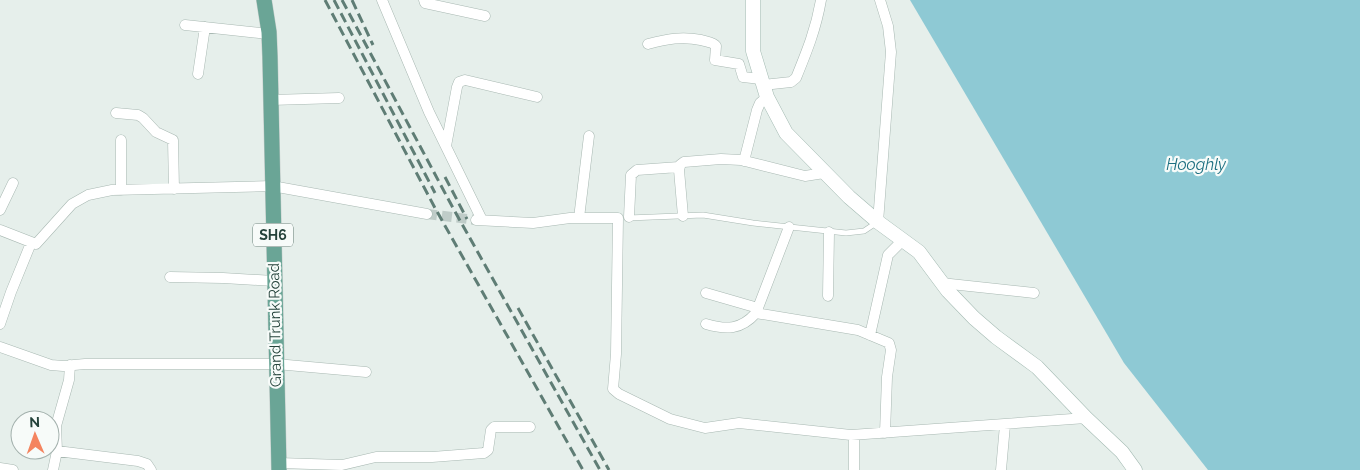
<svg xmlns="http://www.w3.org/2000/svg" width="1360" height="470" font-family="Raleway,sans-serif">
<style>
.water{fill:#8ec9d4}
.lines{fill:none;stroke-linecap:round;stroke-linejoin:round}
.street-tunnel{stroke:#bfccc8;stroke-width:10;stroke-dasharray:10 5;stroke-linecap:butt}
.lane-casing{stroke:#a8b8b2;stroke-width:6}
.street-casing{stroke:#a8b8b2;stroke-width:11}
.secondary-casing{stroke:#a4bbb3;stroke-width:15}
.primary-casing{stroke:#c2cac8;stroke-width:16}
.lane{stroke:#fff;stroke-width:5}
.street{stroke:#fff;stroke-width:10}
.secondary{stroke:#fff;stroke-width:14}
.primary{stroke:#6aa596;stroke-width:15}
.rail{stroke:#5f7d75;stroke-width:3;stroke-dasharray:10 5;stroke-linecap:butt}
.labels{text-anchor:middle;stroke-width:4.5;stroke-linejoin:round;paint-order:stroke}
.shield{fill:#f7fbf9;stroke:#637a73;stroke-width:1}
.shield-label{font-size:14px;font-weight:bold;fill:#24423a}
.street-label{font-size:15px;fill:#24423a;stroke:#f7fbf9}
.water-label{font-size:16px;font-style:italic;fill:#1c6f80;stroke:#f7fbf9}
</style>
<rect width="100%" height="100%" fill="#e6efeb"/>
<path class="water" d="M910 0H1360V470H1208L1124 363Z"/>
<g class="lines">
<path class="street-tunnel" d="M427 214 476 220"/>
<g class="lane-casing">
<path id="lane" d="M628 218 703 215 753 223 846 233 864 231 876 223"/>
</g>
<g class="street-casing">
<path id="street" d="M382 0 429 112 482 220
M424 0 425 3 485 16
M185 25 269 34
M648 44C667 39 682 36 701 40 707 42 713 42 716 46L715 60 739 64 743 77 761 79
M198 74 205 27
M763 85 791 82 796 78C807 51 816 29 821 0
M271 100 339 98
M116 113 138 115 143 118 156 132 173 140 174 189
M121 140V190
M446 146 457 87 459 82 465 80 537 97
M744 161 757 110 760 103 767 97
M0 210 13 183
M683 216 679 170 680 165 684 162 721 159 741 160 805 176 824 173
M629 217 631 175 637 170 679 167
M579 218 589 136
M476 220 533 223 570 218H618L616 354 613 389 619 394 670 419 705 428 739 423 851 435 1086 418
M878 222 891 52 888 26 880 0
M0 230 36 244 72 204 88 195 112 190 272 186 427 214
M170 277 223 278 274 281
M941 283 1034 293
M706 293 758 308
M828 296 829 232
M756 313 858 330 889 343 891 350 887 377 885 433
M0 324 11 292 31 243
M706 324C726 330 741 330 756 313L789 227
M870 335 888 255 903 240
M0 347 51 365 63 366 85 364H276L366 372
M854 435V470
M57 451 138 461 147 464 151 470
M279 463 342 465 376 457H432L484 453 488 450 491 430 494 427H530
M0 468 13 470
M53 470 57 451 56 426 69 380 70 365
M1001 470 1005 425"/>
</g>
<g class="secondary-casing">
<path id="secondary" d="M753 0V51L767 97 786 133 849 197 878 222 919 252 948 291 974 318 996 337 1037 367 1086 418 1122 452 1135 470"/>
</g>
<g class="primary-casing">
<path id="primary" d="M264 0 269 32 270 57 279 470"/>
</g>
<use href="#lane" class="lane"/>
<use href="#street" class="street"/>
<use href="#secondary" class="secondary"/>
<use href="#primary" class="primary"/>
<path class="rail" d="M325 0 435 208 583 470
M334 0 435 193
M342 0 453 208 600 470
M352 0 373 45
M445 177 467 219
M518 308 609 470"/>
</g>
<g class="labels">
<rect class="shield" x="253" y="223.5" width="40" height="23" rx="4"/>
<g class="shield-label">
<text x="273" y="240">SH6</text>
</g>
<g class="street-label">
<text transform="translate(275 325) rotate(-91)" y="5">Grand Trunk Road</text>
</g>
<g class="water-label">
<text x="1196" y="170">Hooghly</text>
</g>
</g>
<g transform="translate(35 435) rotate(358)"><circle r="24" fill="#f7fbf9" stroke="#a3b1ad"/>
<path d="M0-4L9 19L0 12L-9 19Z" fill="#f4845f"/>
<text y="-8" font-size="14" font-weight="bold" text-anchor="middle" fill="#24423a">N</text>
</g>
</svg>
